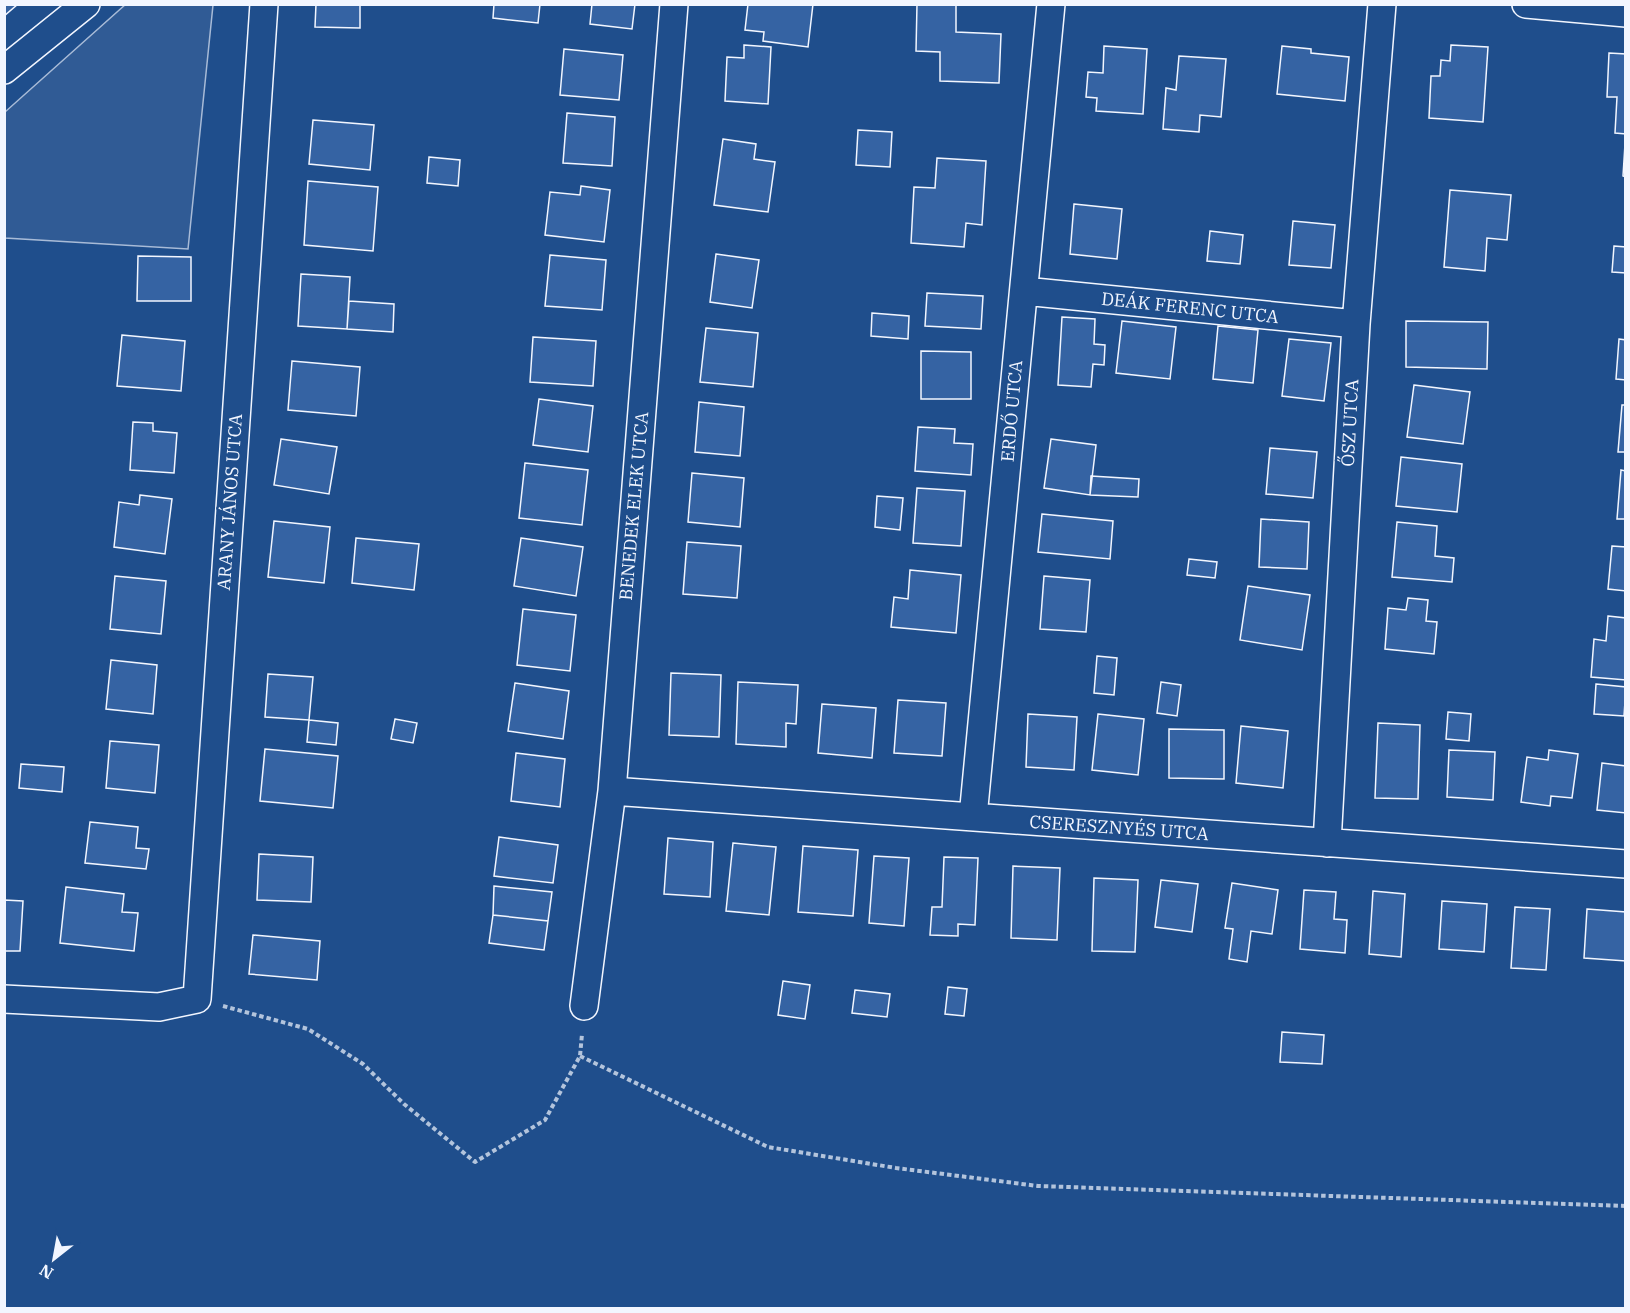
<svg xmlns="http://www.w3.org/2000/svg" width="1630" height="1313" font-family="'IBM Plex Serif',serif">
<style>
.built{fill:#305b95;stroke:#a8bbd7;stroke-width:1.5}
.building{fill:#3563a3;stroke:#f2f6ff;stroke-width:1.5}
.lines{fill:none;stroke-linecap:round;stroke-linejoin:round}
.street-casing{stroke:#f2f6ff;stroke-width:30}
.path{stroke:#b3c4dc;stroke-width:4;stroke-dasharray:4.5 3;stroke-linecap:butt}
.street{stroke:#1f4e8c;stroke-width:27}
.labels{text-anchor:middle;stroke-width:4.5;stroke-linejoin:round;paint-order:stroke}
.street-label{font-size:18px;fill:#f2f6ff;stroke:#1f4e8c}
</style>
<rect width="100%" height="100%" fill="#1f4e8c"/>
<path class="built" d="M126 4 213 5 188 249 5 238V112Z"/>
<path class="building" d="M4 4H18L4 16Z
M316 4H360V28L315 27Z
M494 4H540L538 23 493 18Z
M592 4H635L632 29 590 24Z
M748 4H813L808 47 763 41 764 32 745 30Z
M917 4H956V32L1001 34 999 83 940 81V52L916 51Z
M744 45 771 47 768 104 725 101 727 57 744 58Z
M1451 45 1488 47 1483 122 1429 118 1431 76H1440L1441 60 1450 61Z
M1104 46 1147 49 1143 114 1096 111 1097 98 1086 97 1088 72 1103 73Z
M1282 46 1311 49V53L1349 57 1345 101 1277 94Z
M564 49 623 55 619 100 560 95Z
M1609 53 1626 54V134L1615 133 1617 97H1607Z
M1179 56 1226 59 1221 117 1200 115 1199 132 1163 129 1166 88 1176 90Z
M567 113 615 117 612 166 563 163Z
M313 120 374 125 370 170 309 164Z
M858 130 892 132 890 167 856 165Z
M723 139 756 144 754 159 775 162 768 212 714 205Z
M1625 144H1626V177L1623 176Z
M429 157 460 160 458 186 427 183Z
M937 158 986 161 982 225 966 223 964 247 911 243 914 187 935 188Z
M308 181 378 187 373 251 304 245Z
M581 186 610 190 604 242 545 235 550 192 580 195Z
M1450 190 1511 195 1507 240 1487 238 1485 271 1444 267Z
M1074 204 1122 209 1117 259 1070 254Z
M1293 221 1335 225 1331 268 1289 265Z
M1210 231 1243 235 1240 264 1207 261Z
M1614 246 1626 247V273L1612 272Z
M716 254 759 260 752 308 710 302Z
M550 255 606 260 602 310 545 306Z
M138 256 191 257V301H137Z
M301 274 350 277 347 329 298 326Z
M927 293 983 296 981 329 925 326Z
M349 301 394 304 393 332 347 329Z
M872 313 909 316 908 339 871 336Z
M1062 317 1095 319 1094 344 1105 345 1104 365 1093 364 1091 387 1058 385Z
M1122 321 1176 327 1170 379 1116 373Z
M1406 321 1488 322 1487 369 1406 367Z
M1218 326 1258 330 1253 383 1213 379Z
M706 328 758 333 753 387 700 382Z
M122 335 185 341 181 391 117 386Z
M533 337 596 341 593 386 530 382Z
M1289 339 1331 343 1324 401 1282 396Z
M1619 339 1626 340V380L1616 379Z
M921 351 971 352V399H921Z
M292 361 360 367 356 416 288 410Z
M1414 385 1470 392 1463 444 1407 437Z
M539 399 593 406 588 452 533 445Z
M699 402 744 407 740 456 695 452Z
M1622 405H1626V452H1618Z
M133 422 153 423V431L177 433 174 473 130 470Z
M918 427 955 429 954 443 973 444 971 475 915 471Z
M281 439 337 447 329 494 274 485Z
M1051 439 1096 445 1090 495 1044 488Z
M1270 448 1317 452 1313 498 1266 494Z
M1401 457 1462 464 1457 512 1396 506Z
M525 463 588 470 582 525 519 518Z
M1621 470 1626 471V519H1617Z
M692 473 744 478 740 527 688 522Z
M1091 476 1139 479 1138 497 1090 495Z
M917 488 965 491 961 546 913 543Z
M140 495 172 499 165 554 114 547 119 502 139 505Z
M877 496 903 498 900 530 875 527Z
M1042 514 1113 521 1110 559 1038 552Z
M1261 519 1309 522 1307 569 1259 567Z
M274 521 330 527 324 583 268 577Z
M1397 522 1437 526 1435 556 1454 558 1452 582 1392 577Z
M356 538 419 544 414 590 352 583Z
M521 538 583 547 576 596 514 586Z
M687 542 741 546 737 598 683 594Z
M1612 546 1626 547V591L1608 589Z
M1189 559 1217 562 1215 578 1187 575Z
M910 570 961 575 956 633 891 627 894 597 908 599Z
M115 576 166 581 161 634 110 629Z
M1044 576 1090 580 1086 632 1040 629Z
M1248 586 1310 595 1302 650 1240 640Z
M1408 598 1428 600 1426 621 1437 622 1434 654 1385 649 1388 608 1406 610Z
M523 609 576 615 570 671 517 665Z
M1608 616 1626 618V680L1591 677 1594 639 1606 641Z
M1097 656 1117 658 1114 695 1094 693Z
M111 660 157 665 153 714 106 709Z
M671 673 721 675 719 737 669 735Z
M268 674 313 677 309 720 265 717Z
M738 682 798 685 796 724 786 723V747L736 744Z
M1161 682 1181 685 1177 716 1157 713Z
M515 683 569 691 563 739 508 731Z
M1596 684 1626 687 1624 716 1594 714Z
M898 700 946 703 942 756 894 753Z
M822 704 876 708 872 758 818 753Z
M1448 712 1471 714 1469 741 1446 739Z
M1028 714 1077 717 1074 770 1026 767Z
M1098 714 1144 719 1138 775 1092 770Z
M395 719 417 723 413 743 391 739Z
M309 720 338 723 336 745 307 742Z
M1378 723 1420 725 1418 799 1375 798Z
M1241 726 1288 731 1283 788 1236 783Z
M1169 729 1224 730V779L1169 778Z
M110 741 159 745 155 793 106 788Z
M265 749 338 756 333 808 260 801Z
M1449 750 1495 752 1493 800 1447 797Z
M1549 750 1578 754 1572 798 1551 796 1550 806 1521 802 1527 757 1548 760Z
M516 753 565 759 560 807 511 801Z
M1602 763 1626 766V813L1597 810Z
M21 764 64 767 62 792 19 788Z
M90 822 138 827 136 848 149 849 146 869 85 863Z
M499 837 558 845 553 883 494 876Z
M668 838 713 842 710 897 664 894Z
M733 843 776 847 769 915 726 911Z
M803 846 858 850 853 916 798 912Z
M259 854 313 857 311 902 257 900Z
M874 856 909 858 904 926 869 923Z
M944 857 978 858 975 925 958 924V936L930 935 932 907H942Z
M1013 866 1060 868 1057 940 1011 938Z
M1094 878 1138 880 1135 952 1092 951Z
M1161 880 1198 884 1192 932 1155 927Z
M1232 883 1278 890 1272 934 1251 931 1247 962 1229 959 1233 929 1225 928Z
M494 886 552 892 548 921 493 915Z
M66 887 124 894 122 912 138 913 134 951 60 943Z
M1304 890 1336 892 1334 919 1347 920 1345 953 1300 949Z
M1373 891 1405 894 1401 957 1369 954Z
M4 900 23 901 20 951H4Z
M1442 901 1487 904 1484 952 1439 949Z
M1515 907 1550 909 1546 970 1511 968Z
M1587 909 1626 912V961L1584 958Z
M493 915 548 921 544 950 489 943Z
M253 935 320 941 317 980 249 974Z
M783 981 810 985 805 1019 778 1015Z
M948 987 967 989 964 1016 945 1014Z
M855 990 890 994 887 1017 852 1013Z
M1282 1032 1324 1035 1322 1064 1280 1062Z"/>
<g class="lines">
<g class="street-casing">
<path id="street" d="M1526 4 1626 13
M4 70 86 4
M1024 291 1356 324
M612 791 1626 864
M973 817 1051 4
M1327 843 1356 324 1382 4
M4 999 159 1007 197 999 264 4
M584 1006 612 791 674 4"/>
</g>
<path class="path" d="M223 1006 308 1029 363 1064 404 1104 475 1162 545 1120 580 1056 582 1034
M580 1056 768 1147 896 1168 1038 1186 1626 1206"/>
<use href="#street" class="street"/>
</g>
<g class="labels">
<g class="street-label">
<text transform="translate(1190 308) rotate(6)" y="6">DEÁK FERENC UTCA</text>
<text transform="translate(1012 411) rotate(-85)" y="6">ERDŐ UTCA</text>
<text transform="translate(1350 423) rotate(-87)" y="6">ŐSZ UTCA</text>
<text transform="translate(230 502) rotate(-86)" y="6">ARANY JÁNOS UTCA</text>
<text transform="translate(634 506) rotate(-85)" y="6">BENEDEK ELEK UTCA</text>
<text transform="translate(1119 828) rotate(4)" y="6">CSERESZNYÉS UTCA</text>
</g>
</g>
<rect width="1630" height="1313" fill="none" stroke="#f2f6ff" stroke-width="12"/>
<g transform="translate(54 1259) rotate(211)" stroke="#1f4e8c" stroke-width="4.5" paint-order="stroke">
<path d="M0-4.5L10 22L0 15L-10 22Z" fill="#f2f6ff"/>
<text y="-9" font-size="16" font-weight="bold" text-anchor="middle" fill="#f2f6ff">N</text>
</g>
</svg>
